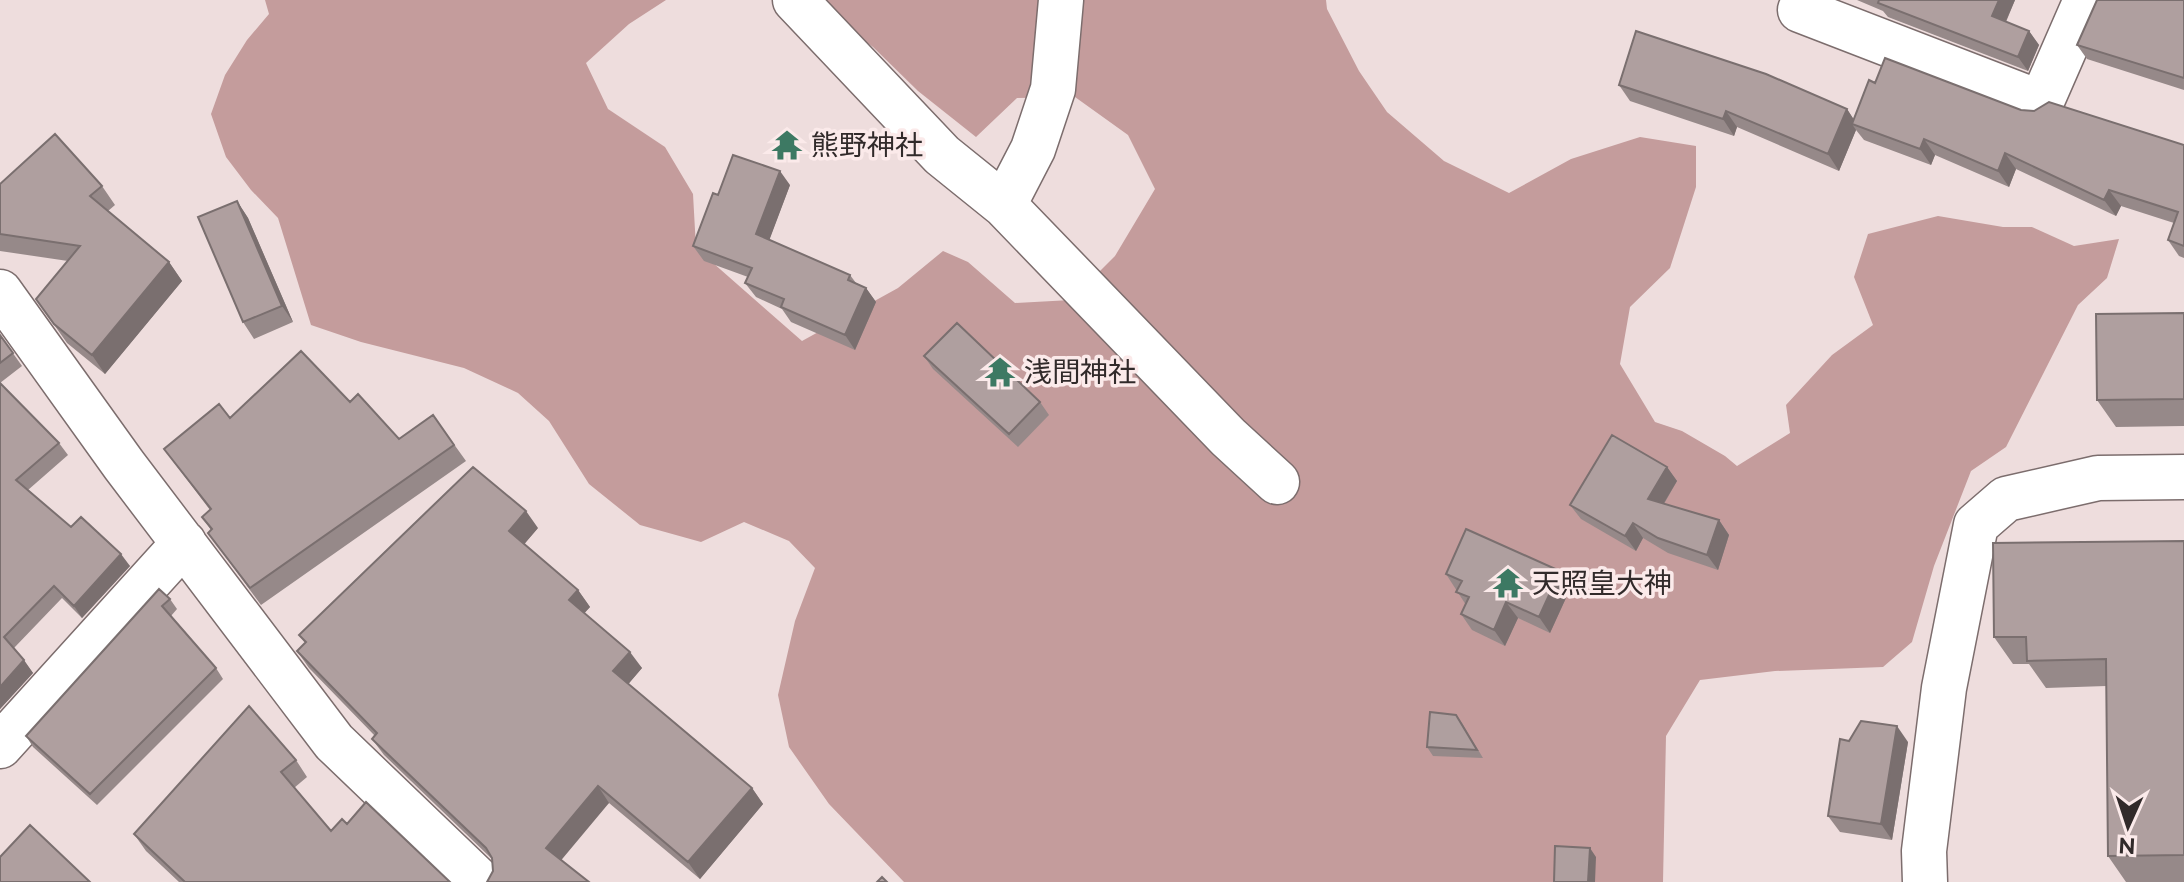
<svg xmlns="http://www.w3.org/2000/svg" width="2184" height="882" font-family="Raleway,'Noto Sans JP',sans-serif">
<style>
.forest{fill:#c49c9c}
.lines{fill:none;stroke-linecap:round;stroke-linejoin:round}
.street-casing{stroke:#7c6d6d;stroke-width:47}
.street{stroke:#fff;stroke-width:44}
.wall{fill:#968989}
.shaded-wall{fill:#7a6f6f}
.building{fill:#af9f9f;stroke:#7a6f6f;stroke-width:2}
.labels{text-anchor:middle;stroke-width:7;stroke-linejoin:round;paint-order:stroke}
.poi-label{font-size:28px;fill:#312a2a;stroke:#fbeaea;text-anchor:start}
</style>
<rect width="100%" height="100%" fill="#edd"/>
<path class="forest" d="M265 0H666L629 24 586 63 608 109 665 147 693 194 696 248 802 341 898 288 943 251 968 262 1015 303 1071 300 1115 256 1155 189 1128 135 1075 97 1017 98 976 137 918 91 873 47 837 21 818 0H1326L1327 9 1359 71 1387 112 1444 161 1509 193 1571 159 1640 137 1696 146V187L1670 268 1630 307 1620 364 1655 422 1682 431 1725 456 1737 466 1790 433 1786 405 1832 355 1873 325 1854 277 1868 234 1938 216 2003 227H2032L2074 246 2119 239 2107 278 2078 305 2006 447 1971 471 1934 566 1912 642 1883 667 1775 671 1700 680 1666 736 1663 882H904L829 804 789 747 778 695 795 621 815 568 789 541 744 522 701 542 640 525 589 484 549 421 518 393 464 368 361 342 311 325 278 218 251 190 226 157 211 114 225 75 247 40 269 14Z"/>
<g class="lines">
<g class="street-casing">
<path id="street" d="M795 0 942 155 1004 205 1228 437 1277 482
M1800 10 2041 103 2086 0
M1004 205 1033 149 1053 89 1061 0
M0 292 124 465 334 742 480 882
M0 746 184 543
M1925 882 1924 851 1944 688 1976 525 2006 499 2098 478 2184 477"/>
</g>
<use href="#street" class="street"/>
</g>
<path class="wall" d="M1857 0H2015L2006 22 2029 31 2039 45 2028 71 1888 17 1883 11Z
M2184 0V90L2087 59 2077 45Z
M1875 83 2021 110 2184 145V258L2179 256 2168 240 2174 223 2121 206 2116 216 2016 169 2009 187 1935 155 1931 165 1864 140 1856 130 1839 171 1737 127 1734 136 1630 101 1619 85 1847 109 1854 120Z
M0 184 102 186 115 205 108 211 169 262 182 281 105 374 67 343 36 299 68 261 0 251Z
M790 185 769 240 850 275 856 283 866 288 876 302 855 350 791 322 782 309 756 297 745 283 748 277 704 261 693 246 718 195Z
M237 201 248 218 293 322 254 339 243 322Z
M2184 313V426L2116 427 2097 400Z
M0 335 22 366 0 383Z
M924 356 1040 402 1049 415 1018 447 933 369Z
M0 383 59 443 68 455 28 490 71 527 130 566 82 618 62 598 14 648 33 673 0 709Z
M350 402 399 439 433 415 466 461 261 605 208 533 211 530 202 517 210 510 164 449 230 418Z
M1667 467 1677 481 1664 504 1719 520 1729 535 1718 570 1668 553 1643 538 1636 551 1581 519 1570 505Z
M538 528 524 544 578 590 590 607 584 613 642 668 628 684 752 788 763 804 700 879 609 803 493 871 492 859 384 755 372 739 375 736 309 668 297 651 305 643 299 635Z
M2184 541V882H2126L2108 856 2106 686 2046 688 2029 664H2013L1994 637Z
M1446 574 1571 587 1550 633 1518 618 1505 646 1472 630 1461 614 1466 605Z
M170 599 177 609 171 616 216 668 223 679 97 805 33 747 26 736Z
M1456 715 1462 723 1483 758 1433 756 1427 747Z
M1849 741 1908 742 1892 840 1840 832 1828 816Z
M296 760 307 777 294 788 331 831 347 824 450 882H179L146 851 134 834Z"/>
<path class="shaded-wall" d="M1999 0H2015L2002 30 1992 16Z
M2029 31 2039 45 2028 71 2018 57Z
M1847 109 1858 126 1852 124 1856 130 1839 171 1828 154Z
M1726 111 1737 127 1734 136 1723 119Z
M1924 139 1935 155 1931 165 1920 149Z
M2005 153 2016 169 2009 187 1998 171Z
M780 171 790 185 766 249 756 234Z
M2109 190 2121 206 2116 216 2104 200Z
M237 201 248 218 293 322 282 306Z
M169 262 182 281 105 374 92 355Z
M866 288 876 302 855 350 845 335Z
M1667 467 1677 481 1658 513 1648 499Z
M526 511 538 528 521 548 509 531Z
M1719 520 1729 535 1718 570 1707 555Z
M1633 523 1643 538 1636 551 1625 536Z
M121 554 130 566 82 618 74 606Z
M1560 571 1571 587 1550 633 1539 617Z
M578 590 590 607 581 617 569 600Z
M1506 602 1518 618 1505 646 1494 630Z
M630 652 642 668 625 688 613 671Z
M24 660 33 673 0 709V687Z
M1897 726 1908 742 1892 840 1881 824Z
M598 786 609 803 558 864 546 848Z
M752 788 763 804 700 879 688 862Z
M1590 848 1596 857 1595 882H1588Z"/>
<path class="building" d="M1879 0H1999L1992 16 2029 31 2018 57 1878 3Z
M2097 0H2184V78L2077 45Z
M1636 31 1766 74 1847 109 1828 154 1726 111 1723 119 1619 85Z
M1885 58 2021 110 2034 111 2049 102 2184 145V246L2168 240 2178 212 2109 190 2104 200 2005 153 1998 171 1924 139 1920 149 1852 124 1869 80 1875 83Z
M55 134 102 186 90 196 169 262 92 355 54 324 36 299 80 246 0 234V184Z
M733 155 780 171 756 234 850 275 848 280 866 288 845 335 781 307 784 299 745 283 752 268 693 246 713 193 718 195Z
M237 201 282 306 243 322 198 217Z
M2184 313V399L2097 400 2096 314Z
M957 323 1040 402 1009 434 924 356Z
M0 335 13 353 0 363Z
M301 351 350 402 358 394 399 439 433 415 454 445 250 588 208 533 212 529 202 517 211 509 164 449 219 404 230 418Z
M0 383 59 443 16 480 71 527 81 517 121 554 74 606 54 586 4 637 24 660 0 687Z
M1612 435 1667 467 1648 499 1719 520 1707 555 1658 538 1633 523 1625 536 1570 505Z
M473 467 526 511 509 531 578 590 569 600 630 652 613 671 752 788 688 862 598 786 546 848 589 882H487L493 871 492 858 486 848 372 739 377 733 297 651 306 642 299 635Z
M1466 529 1560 571 1539 617 1506 602 1494 630 1461 614 1469 597 1456 592 1462 581 1446 574Z
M2184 541V855L2108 856 2106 659 2027 661 2026 637H1994L1993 543Z
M159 589 170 599 162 606 216 668 90 794 26 736Z
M249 706 296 760 281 772 331 831 342 819 347 824 366 802 450 882H185L134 834Z
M1430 712 1456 715 1477 750 1427 747Z
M1861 721 1897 726 1881 824 1828 816 1840 739 1849 741Z
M30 825 90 882H0V857Z
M1555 846 1590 848 1588 882H1554Z
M882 877 887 882H877Z"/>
<defs>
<g id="temple-bare" transform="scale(2.4)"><path d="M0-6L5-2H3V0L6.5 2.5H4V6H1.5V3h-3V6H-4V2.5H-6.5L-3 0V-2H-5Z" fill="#3d7963" stroke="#fbeaea" stroke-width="2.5" paint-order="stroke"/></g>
</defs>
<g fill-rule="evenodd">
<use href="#temple-bare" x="787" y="145"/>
<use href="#temple-bare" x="1000" y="372"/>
<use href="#temple-bare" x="1508" y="583"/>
</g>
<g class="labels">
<g class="poi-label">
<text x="811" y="155">熊野神社</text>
<text x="1024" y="382">浅間神社</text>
<text x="1532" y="593">天照皇大神</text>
</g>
</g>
<g transform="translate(2128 826) rotate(183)" stroke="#fbeaea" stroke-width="6" paint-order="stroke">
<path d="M0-6L14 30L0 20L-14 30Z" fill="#312a2a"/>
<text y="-12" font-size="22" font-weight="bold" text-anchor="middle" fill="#312a2a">N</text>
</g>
</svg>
